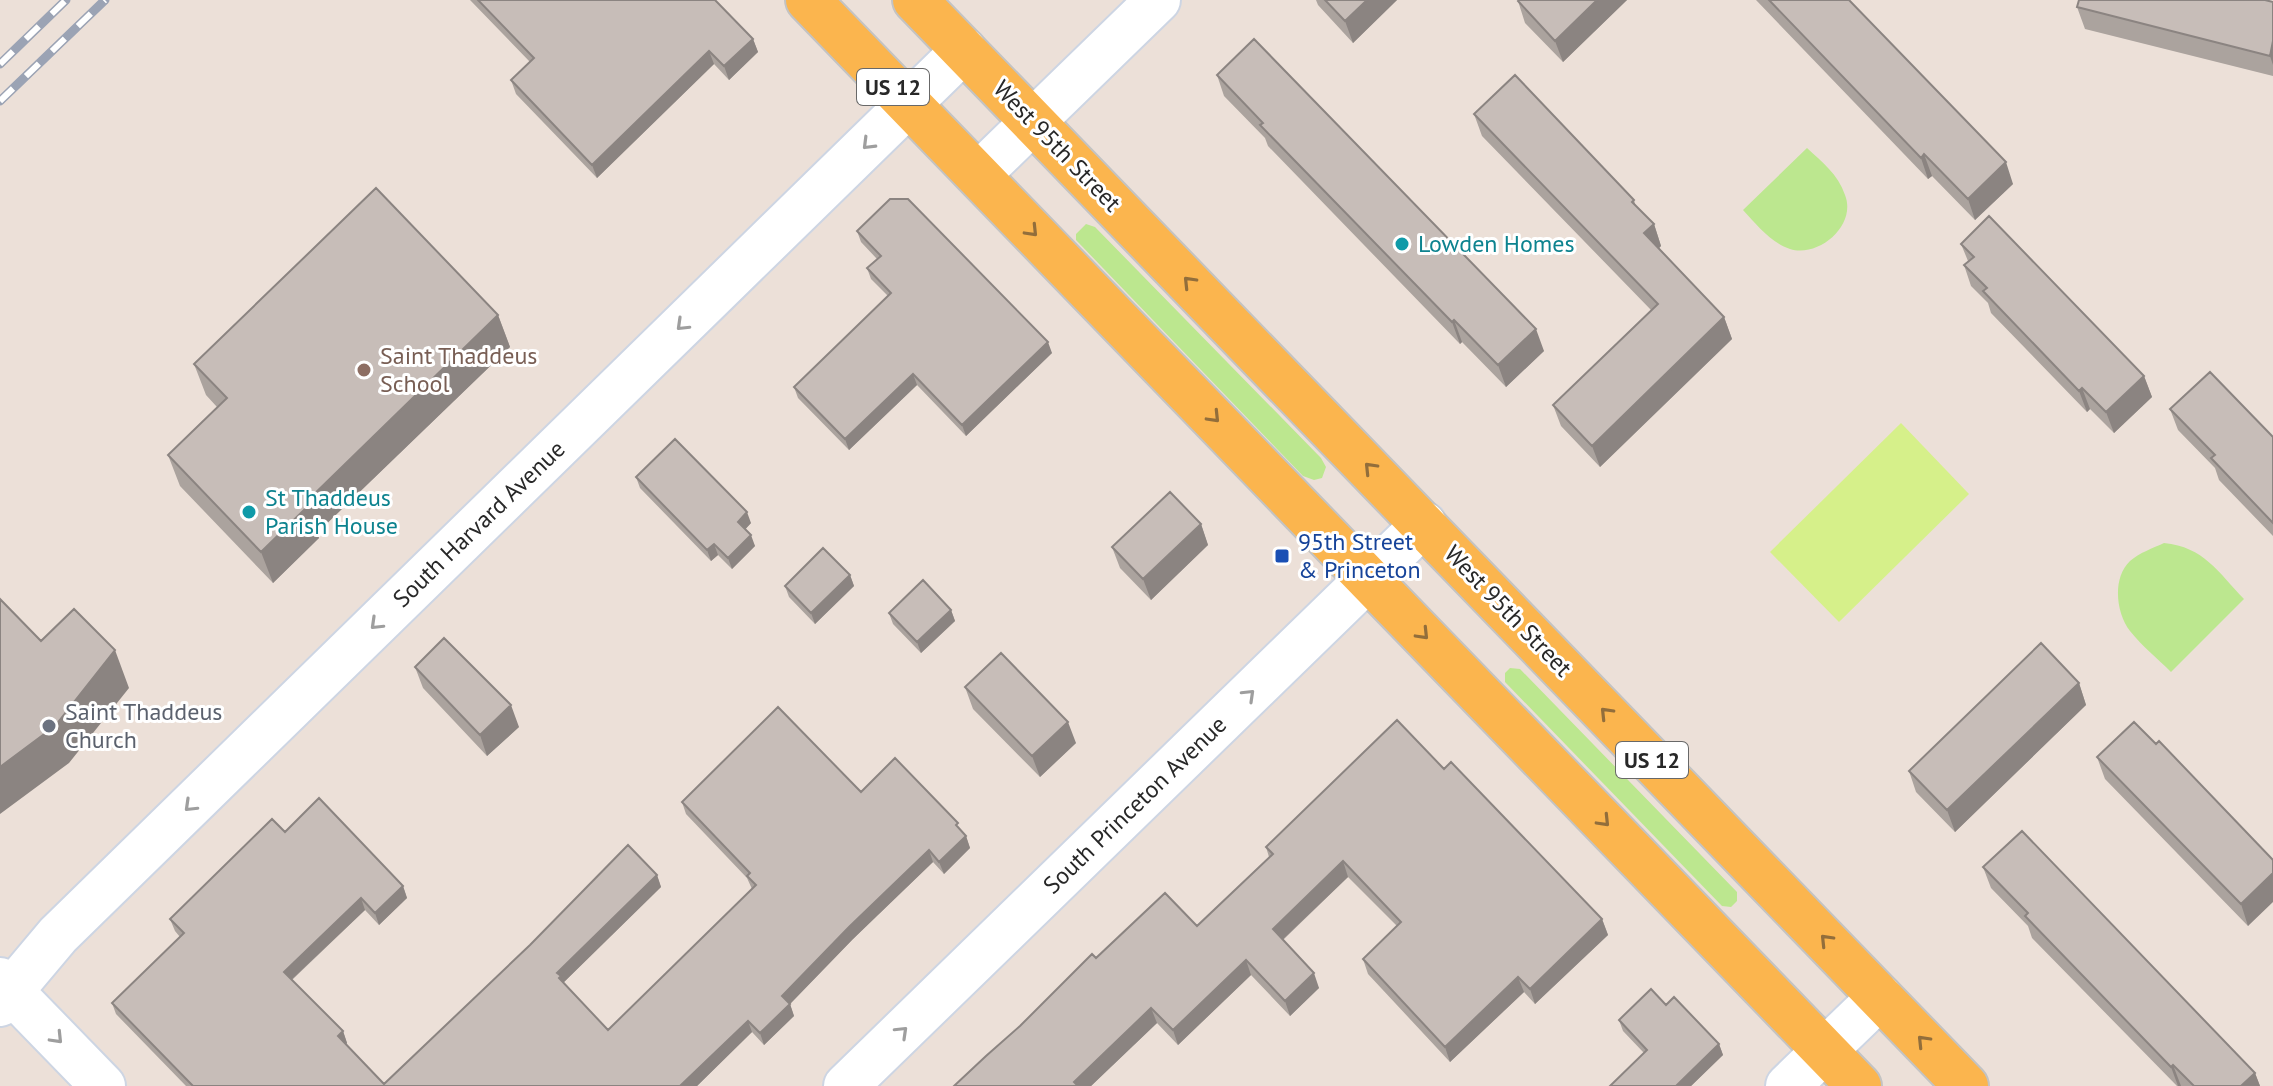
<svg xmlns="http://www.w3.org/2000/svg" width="2273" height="1086" font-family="'PT Sans',sans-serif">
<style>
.green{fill:#bce78f}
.pitch{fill:#d6f08a}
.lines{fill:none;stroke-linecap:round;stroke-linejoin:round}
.minor-casing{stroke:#cdd5e3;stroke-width:48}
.primary-casing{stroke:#c3c3c3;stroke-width:48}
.minor{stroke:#fff;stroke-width:44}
.primary{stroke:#fbb54e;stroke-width:44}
.rail-casing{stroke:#9ba3b4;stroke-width:9}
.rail{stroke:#fff;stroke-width:6;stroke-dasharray:18;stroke-linecap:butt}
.wall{fill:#aba39e}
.shaded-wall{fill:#8b8481}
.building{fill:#c7bdb8;stroke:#8b8481;stroke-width:2}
.oneway{stroke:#9e9e9e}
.oneway2{stroke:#926e3b}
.culture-dot{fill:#0f9aa8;stroke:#fff;stroke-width:3}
.education-dot{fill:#8d6e63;stroke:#fff;stroke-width:3}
.transit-dot{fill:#1a4fb4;stroke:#fff;stroke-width:3}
.worship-dot{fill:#6b7280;stroke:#fff;stroke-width:3}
.labels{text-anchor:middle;stroke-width:6;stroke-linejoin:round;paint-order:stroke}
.shield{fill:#fff;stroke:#686868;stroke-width:2}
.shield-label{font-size:22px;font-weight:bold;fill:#282828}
.street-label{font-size:24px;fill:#282828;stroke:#fff}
.culture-label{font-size:24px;fill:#0d838f;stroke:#fff;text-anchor:start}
.education-label{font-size:24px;fill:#785e54;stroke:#fff;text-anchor:start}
.transit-label{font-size:24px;fill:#164399;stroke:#fff;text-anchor:start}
.worship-label{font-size:24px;fill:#5b616d;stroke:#fff;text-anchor:start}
</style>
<rect width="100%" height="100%" fill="#ece0d8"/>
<path class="green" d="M1807 148C1822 162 1838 174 1845 195 1857 225 1819 258 1790 249 1770 242 1757 225 1743 210Z
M1086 224 1095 227 1321 458 1326 467 1322 478 1314 480 1303 476 1076 240V234Z
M2164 543C2204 547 2218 572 2244 599L2171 672C2158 659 2142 646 2130 631 2116 613 2112 578 2130 561 2139 553 2153 548 2164 543Z
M1510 668 1520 669 1737 892V901L1731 907 1722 906 1505 682V673Z"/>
<path class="pitch" d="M1901 423 1969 494 1839 622 1770 552Z"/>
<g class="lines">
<g class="minor-casing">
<path id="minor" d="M978 175 1158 0
M0 980 103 1086
M0 1004 58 935 964 50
M846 1086 1424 524
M1788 1086 1880 997"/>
</g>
<g class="primary-casing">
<path id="primary" d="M808 0 1859 1086
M915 0 1966 1086"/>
</g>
<use href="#minor" class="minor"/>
<use href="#primary" class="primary"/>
<g class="rail-casing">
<path id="rail" d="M0 64 66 0
M0 101 105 0"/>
</g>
<use href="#rail" class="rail"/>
</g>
<path class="wall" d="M470 0H715L753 39 758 52 729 80 714 64 597 178 516 94 511 80 530 62Z
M1316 0H1397L1353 43 1318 5Z
M1627 0 1563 62 1525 23 1518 1Z
M1756 0H1849L2013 184 1975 220 1932 176 1928 179Z
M2273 2V76L2085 29 2077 7Z
M1217 75 1544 351 1506 387 1462 342 1460 344 1268 146 1265 138 1224 96Z
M1474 114 1634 200 1636 207 1654 224 1661 246 1659 248 1724 317 1732 339 1600 467 1561 426 1553 405 1651 310 1482 136Z
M857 231 1052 353 966 436 917 385 849 450 798 398 794 387 888 296 871 279 867 268 877 259 861 242Z
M1961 244 2144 376 2152 397 2114 433 2090 409 2087 412 1991 313 1988 303 1971 286 1964 265 1968 261Z
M498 315 510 347 317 533 319 538 273 583 180 486 168 455 217 407 206 395 194 364Z
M2170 409 2273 437V536L2219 480 2215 468 2178 430Z
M636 477 751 523 745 529 755 546 732 569 718 555 711 561 640 488Z
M1201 524 1208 545 1151 600 1120 568 1112 547Z
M850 575 854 586 815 624 789 597 785 586Z
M951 610 955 621 921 653 893 624 889 613Z
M415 667 519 727 487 756 423 688Z
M2079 683 2086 705 1955 832 1916 792 1909 771Z
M965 687 1076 743 1040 777 973 709Z
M2097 757 2273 860 2248 926 2105 779Z
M1444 769 1602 919 1608 935 1535 1004 1524 992 1450 1062 1368 974 1363 959 1397 926 1348 877 1283 940 1319 988 1290 1016 1251 975 1178 1045 1157 1023 1091 1086H954L1096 958 1197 926 1269 857 1266 847Z
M861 792 960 830 966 836 970 848 944 874 933 862 853 939 790 1004 794 1016 764 1045 752 1032 697 1086H186L116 1014 112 1003 180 937 175 931 170 919 285 832 403 886 407 898 379 925 365 910 292 980 343 1031 347 1043 346 1045 384 1084 657 875 661 887 563 983 608 1030 752 889 747 878 686 814 682 802Z
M1983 867 2255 1073 2260 1086H2177L2032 938 2028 926 1991 888Z
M1666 1005 1719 1044 1723 1055 1691 1086H1610L1644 1053 1623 1031 1619 1020Z"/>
<path class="shaded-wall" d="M1367 0H1397L1353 43 1345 21Z
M1597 0H1627L1563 62 1555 41Z
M753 39 758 52 729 80 724 66Z
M2273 41V65L2270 56Z
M709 51 714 64 597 178 592 165Z
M1924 154 1932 176 1928 179 1921 158Z
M2006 162 2013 184 1975 220 1968 199Z
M1654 224 1661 246 1652 255 1644 233Z
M498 315 510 347 317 533 319 538 273 583 261 552 305 503Z
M1724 317 1732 339 1600 467 1592 446Z
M1454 320 1462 342 1460 344 1452 322Z
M1536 329 1544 351 1506 387 1498 365Z
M1048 342 1052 353 966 436 962 425Z
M913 374 917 385 849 450 845 439Z
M2144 376 2152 397 2114 433 2106 412Z
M2082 388 2090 409 2087 412 2079 391Z
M747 512 751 523 742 533 738 522Z
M1201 524 1208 545 1151 600 1143 579Z
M751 535 755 546 732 569 728 558Z
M714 544 718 555 711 561 707 550Z
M850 575 854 586 815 624 811 613Z
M951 610 955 621 921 653 917 642Z
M115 650 129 688 69 763 0 814V767Z
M2079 683 2086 705 1955 832 1947 810Z
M511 705 519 727 487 756 480 735Z
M1068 722 1076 743 1040 777 1032 756Z
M966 836 970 848 944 874 939 862Z
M929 850 933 862 853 939 790 1004 794 1016 764 1045 760 1033 782 996 849 927Z
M1343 861 1348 877 1278 944 1273 929Z
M2273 873V902L2248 926 2241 904Z
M657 875 661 887 563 983V990L557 973Z
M403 886 407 898 379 925 375 913Z
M361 898 365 910 288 983 284 972Z
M1602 919 1608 935 1535 1004 1530 989Z
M1246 960 1251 975 1178 1045 1173 1030Z
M1314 973 1319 988 1290 1016 1285 1001Z
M1518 977 1524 992 1450 1062 1445 1047Z
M1151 1008 1157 1023 1091 1086H1076L1074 1082Z
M748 1021 752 1032 697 1086H680Z
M343 1031 347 1043 342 1048 338 1036Z
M1719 1044 1723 1055 1691 1086H1676Z
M2173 1065 2181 1086H2178L2171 1067Z
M2255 1073 2260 1086H2241Z"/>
<path class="building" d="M478 0H715L753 39 724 66 709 51 592 165 511 80 534 58Z
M1325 0H1367L1345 21Z
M1519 0H1597L1555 41 1518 1Z
M1769 0H1849L2006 162 1968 199 1924 154 1921 158Z
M2079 0H2265L2273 2V41L2270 56 2077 7Z
M1254 39 1536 329 1498 365 1454 320 1452 322 1260 125 1263 123 1217 75Z
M1515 75 1634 200 1632 202 1654 224 1644 233 1724 317 1592 446 1553 405 1658 304 1474 114Z
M376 188 498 315 305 503 308 506 261 552 168 455 227 398 194 364Z
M890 199H908L1048 342 962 425 913 374 845 439 794 387 891 293 867 268 881 256 857 231Z
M1989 216 2144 376 2106 412 2082 388 2079 391 1983 291 1987 288 1964 265 1974 257 1961 244Z
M2210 372 2273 437V523L2211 458 2215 455 2170 409Z
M675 439 747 512 738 522 751 535 728 558 714 544 707 550 636 477Z
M1170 492 1201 524 1143 579 1112 547Z
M823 548 850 575 811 613 785 586Z
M923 580 951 610 917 642 889 613Z
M0 599 41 641 74 609 115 650 55 726 0 767Z
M444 638 511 705 480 735 415 667Z
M2041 643 2079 683 1947 810 1909 771Z
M1001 653 1068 722 1032 756 965 687Z
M778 707 861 792 895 758 958 823 956 825 966 836 939 862 929 850 849 927 782 996 790 1004 760 1033 748 1021 680 1086H193L112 1003 184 933 170 919 272 819 285 832 319 798 403 886 375 913 361 898 284 972 343 1031 338 1036 384 1084 530 945 628 845 657 875 557 973 561 976 559 978 608 1030 756 885 747 876 750 873 682 802Z
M1397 720 1444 769 1451 762 1602 919 1530 989 1518 977 1445 1047 1363 959 1401 922 1343 861 1273 929 1314 973 1285 1001 1246 960 1173 1030 1151 1008 1074 1082 1078 1086H954L986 1056 1020 1026 1092 954 1096 958 1165 893 1197 926 1273 854 1266 847Z
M2134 722 2156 744 2159 741 2273 860V873L2241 904 2097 757Z
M2022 831 2255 1073 2241 1086H2194L2173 1065 2171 1067 2025 916 2028 913 1983 867Z
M1651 989 1666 1005 1674 997 1719 1044 1676 1086H1610L1647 1050 1619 1020Z"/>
<defs><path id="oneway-chevron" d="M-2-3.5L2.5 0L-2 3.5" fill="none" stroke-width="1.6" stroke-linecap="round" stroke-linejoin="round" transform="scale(2)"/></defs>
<g class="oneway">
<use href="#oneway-chevron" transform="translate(868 144) rotate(135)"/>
<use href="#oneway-chevron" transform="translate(682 325) rotate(136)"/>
<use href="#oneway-chevron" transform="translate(376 624) rotate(136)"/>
<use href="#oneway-chevron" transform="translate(1249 695) rotate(-44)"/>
<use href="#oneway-chevron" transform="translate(190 806) rotate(136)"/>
<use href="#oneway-chevron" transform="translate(902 1032) rotate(-44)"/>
<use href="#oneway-chevron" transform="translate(57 1038) rotate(46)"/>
</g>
<g class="oneway2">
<use href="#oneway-chevron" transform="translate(1032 231) rotate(46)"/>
<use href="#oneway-chevron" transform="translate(1189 282) rotate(-134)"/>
<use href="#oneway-chevron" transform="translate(1214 417) rotate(46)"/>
<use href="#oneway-chevron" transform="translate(1370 468) rotate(-134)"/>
<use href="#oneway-chevron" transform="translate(1423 634) rotate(46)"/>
<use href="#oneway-chevron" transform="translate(1606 713) rotate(-134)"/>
<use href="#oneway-chevron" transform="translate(1604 821) rotate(46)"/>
<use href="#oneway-chevron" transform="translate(1826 940) rotate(-134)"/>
<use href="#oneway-chevron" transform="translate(1923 1041) rotate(-134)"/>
</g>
<g class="culture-dot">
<circle cx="1402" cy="244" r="8"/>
<circle cx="249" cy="512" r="8"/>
</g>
<circle class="education-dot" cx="364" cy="370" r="8"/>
<rect class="transit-dot" x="1274" y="548" width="16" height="16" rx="4"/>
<circle class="worship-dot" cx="49" cy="726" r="8"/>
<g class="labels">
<g class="shield">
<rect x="857" y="69" width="72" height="36" rx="6"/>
<rect x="1616" y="742" width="72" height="36" rx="6"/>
</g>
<g class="shield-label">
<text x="893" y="95">US 12</text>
<text x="1652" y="768">US 12</text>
</g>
<g class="street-label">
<text transform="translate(1057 146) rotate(46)" y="8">West 95th Street</text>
<text transform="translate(479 524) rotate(-44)" y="8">South Harvard Avenue</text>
<text transform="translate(1508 611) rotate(46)" y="8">West 95th Street</text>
<text transform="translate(1135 805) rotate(-44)" y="8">South Princeton Avenue</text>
</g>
<g class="culture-label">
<text x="1418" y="252">Lowden Homes</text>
<text x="265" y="506">St Thaddeus<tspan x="265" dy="28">Parish House</tspan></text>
</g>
<g class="education-label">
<text x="380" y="364">Saint Thaddeus<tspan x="380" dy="28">School</tspan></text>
</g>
<g class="transit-label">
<text x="1298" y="550">95th Street<tspan x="1298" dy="28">&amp; Princeton</tspan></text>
</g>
<g class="worship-label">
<text x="65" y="720">Saint Thaddeus<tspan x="65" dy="28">Church</tspan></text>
</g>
</g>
</svg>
